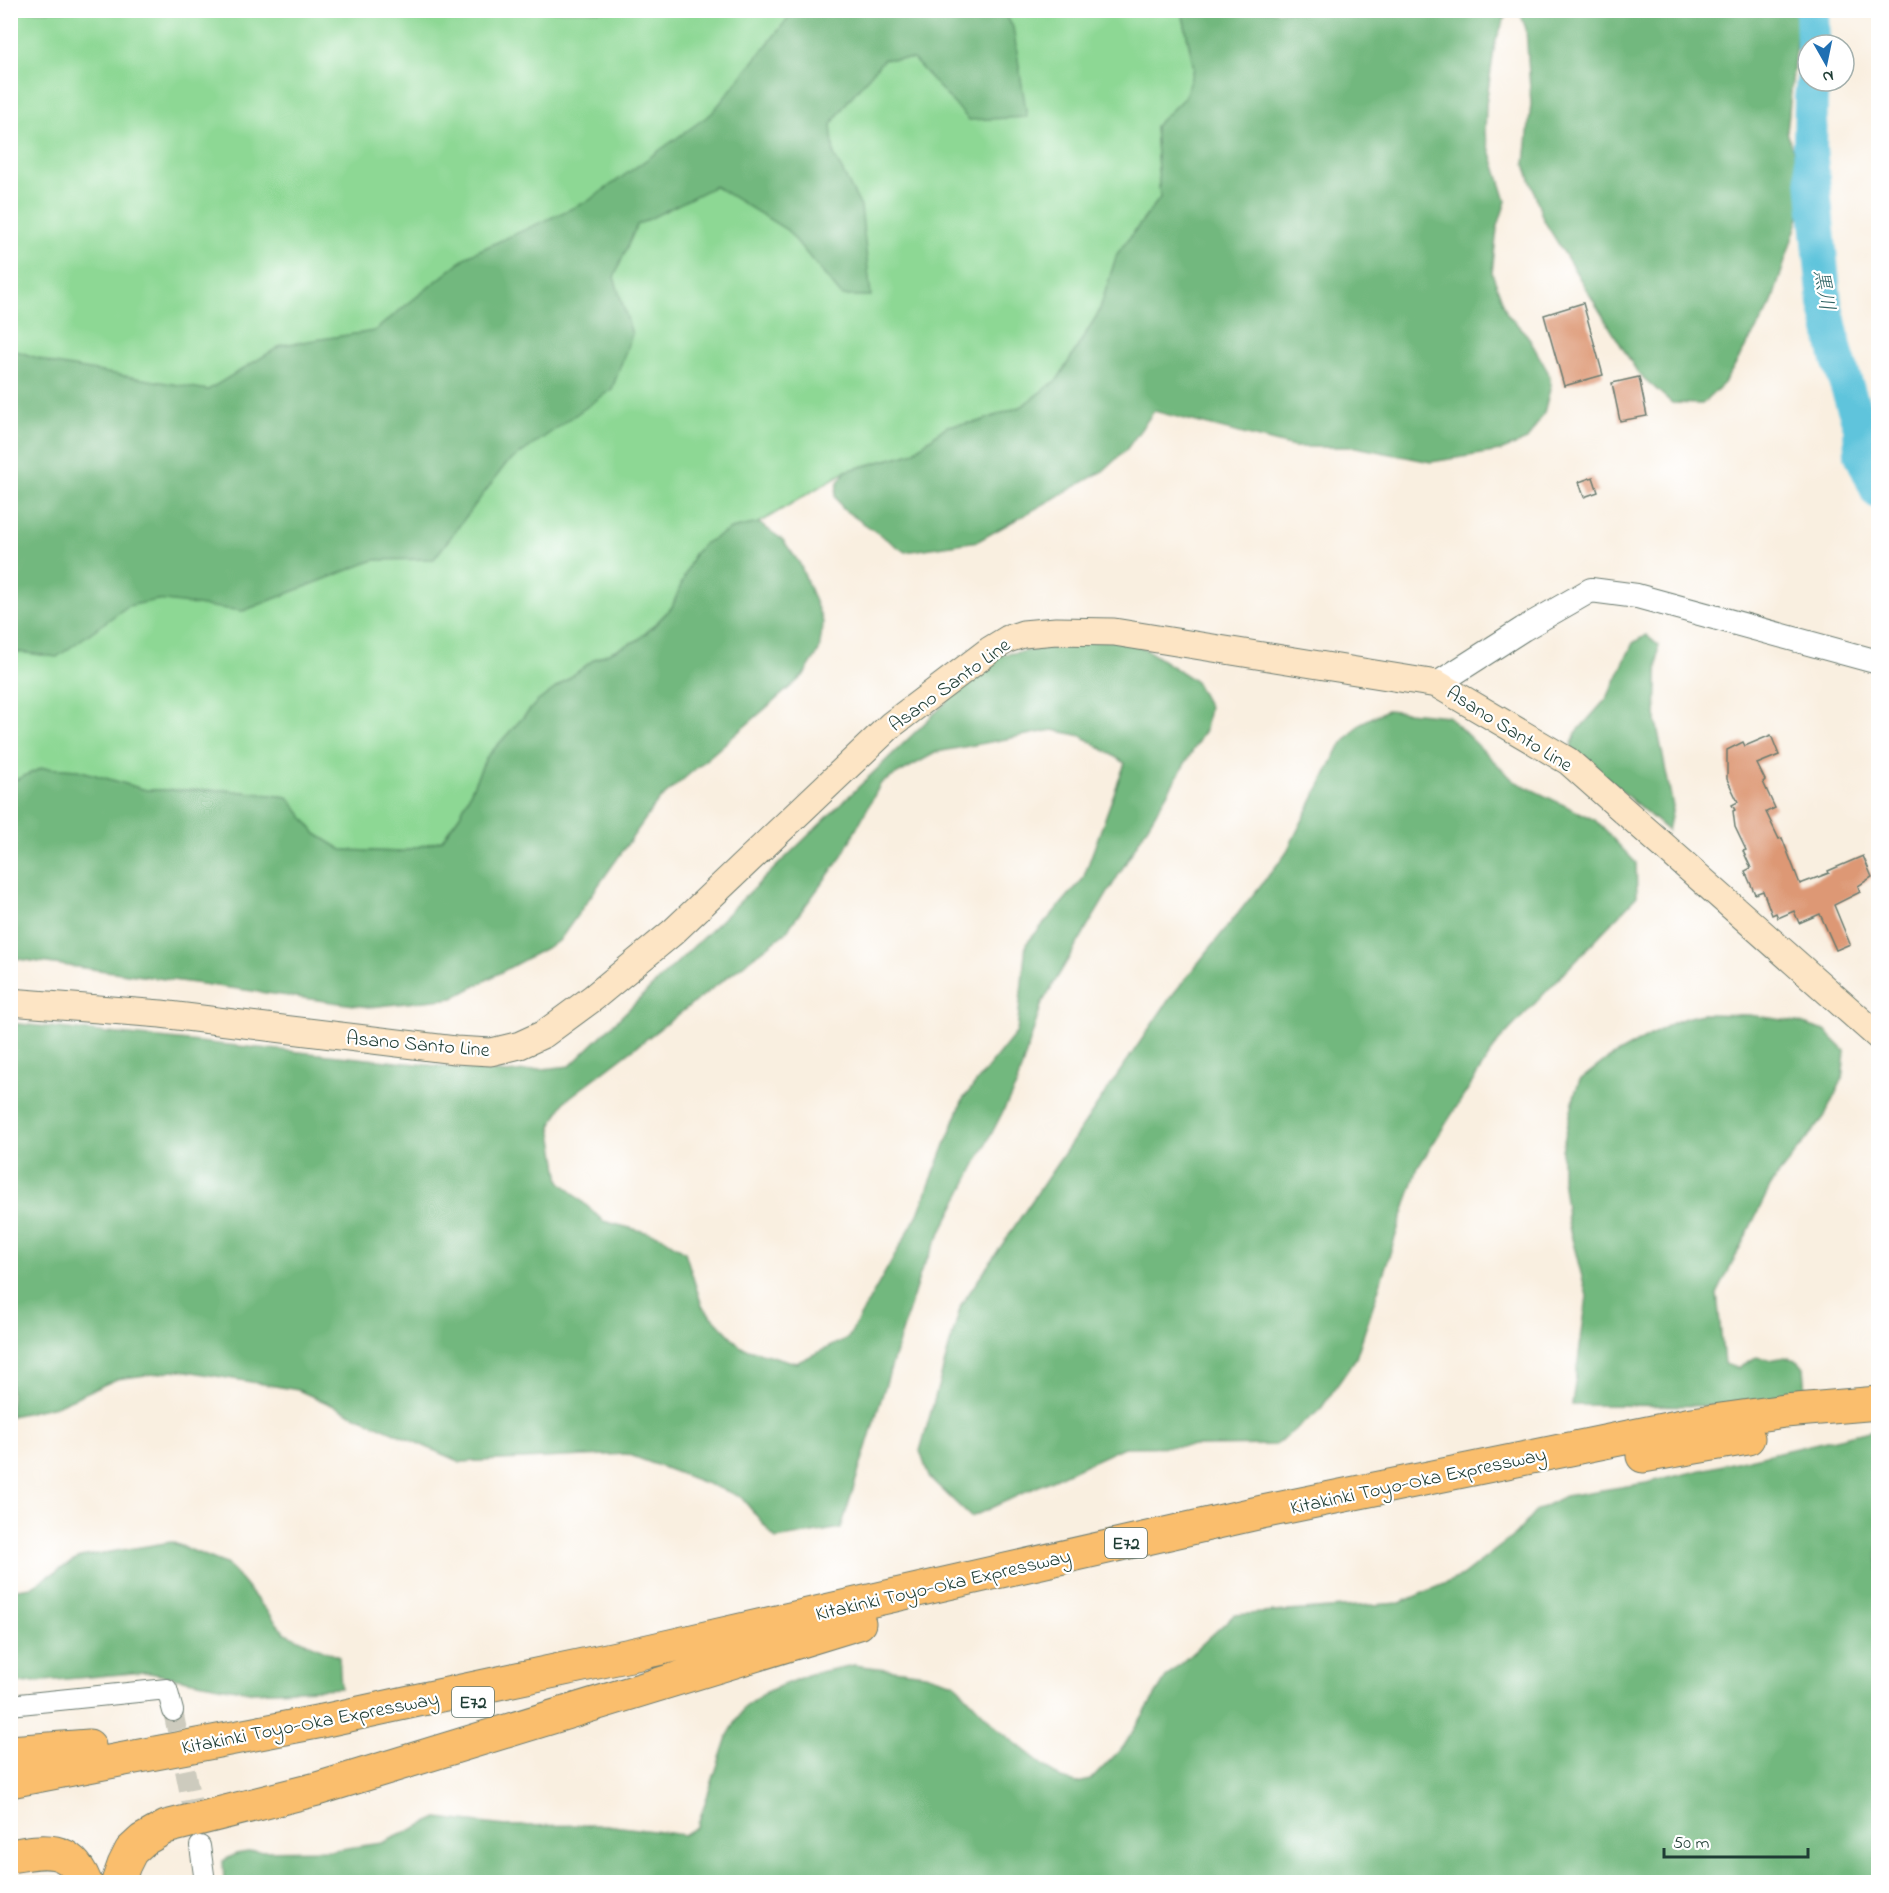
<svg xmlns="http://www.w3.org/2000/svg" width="1889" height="1893" font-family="'Indie Flower','Klee One',sans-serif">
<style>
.green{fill:#8dd894;stroke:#568a64;stroke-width:1.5}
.forest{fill:#72b87e;stroke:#487a59;stroke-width:1.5;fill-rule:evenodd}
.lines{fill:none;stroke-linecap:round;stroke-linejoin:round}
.river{stroke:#5fc4dc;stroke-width:34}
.building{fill:#dd9874}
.minor-tunnel{stroke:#cdcbbe;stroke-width:20;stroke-dasharray:20 10;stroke-linecap:butt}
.minor-casing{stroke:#6b7b70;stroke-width:22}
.tertiary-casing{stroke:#6b7b70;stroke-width:26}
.secondary-casing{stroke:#6b7b70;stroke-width:29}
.motorway-casing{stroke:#6b7b70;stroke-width:35}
.minor{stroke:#fff;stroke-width:20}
.tertiary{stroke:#fff;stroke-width:24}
.secondary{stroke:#fde5c5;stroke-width:27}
.motorway{stroke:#fabe6d;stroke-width:33}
.labels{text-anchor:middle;stroke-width:4.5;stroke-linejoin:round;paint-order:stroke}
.shield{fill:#fff;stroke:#627771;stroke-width:1.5}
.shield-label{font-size:18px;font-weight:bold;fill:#1f3d34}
.street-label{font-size:20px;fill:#1f3d34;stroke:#fff}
.water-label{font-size:21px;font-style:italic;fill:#326666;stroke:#fff}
</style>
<rect width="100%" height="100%" fill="#fff"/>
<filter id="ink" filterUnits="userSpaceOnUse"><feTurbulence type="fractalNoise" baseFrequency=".0167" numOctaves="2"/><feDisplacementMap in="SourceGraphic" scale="12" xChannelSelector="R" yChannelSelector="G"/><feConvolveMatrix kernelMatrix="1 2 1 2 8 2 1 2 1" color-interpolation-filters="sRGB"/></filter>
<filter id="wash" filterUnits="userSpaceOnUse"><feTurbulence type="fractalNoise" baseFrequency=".008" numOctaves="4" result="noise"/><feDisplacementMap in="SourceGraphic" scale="24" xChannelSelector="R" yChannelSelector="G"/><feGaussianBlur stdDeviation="1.35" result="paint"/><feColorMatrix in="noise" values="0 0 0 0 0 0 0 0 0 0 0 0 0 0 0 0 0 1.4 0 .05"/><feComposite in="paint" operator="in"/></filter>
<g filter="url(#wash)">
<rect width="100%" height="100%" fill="#f9efe0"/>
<path class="green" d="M10 11H1182L1194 68 1185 97 1155 126 1160 198 1117 254 1099 312 1058 379 1022 406 978 422 947 426 912 453 846 471 759 523 731 529 694 554 672 607 653 626 638 640 595 659 537 702 486 758 460 815 442 840 400 852 342 850 316 834 287 797 225 790H146L78 770 42 768 11 782Z"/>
<path class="forest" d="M794 11H1003L1013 27 1027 117 969 120 913 59H884L847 102 831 125 834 155 861 207 871 296H842L787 230 715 186 637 225 614 277 632 334 612 389 506 464 434 559 374 560 243 611 157 600 128 606 57 657 11 651V349L55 364 208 390 282 345 374 331 469 255 588 201 712 113Z
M1182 11H1799L1787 132 1802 177V208L1771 305 1724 383 1702 404 1672 403 1638 373 1543 219 1525 164 1531 104 1526 29 1521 15H1506L1495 43 1486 104 1485 134 1506 201 1497 229 1492 273 1507 314 1527 335 1548 372 1551 385 1544 413 1527 440 1500 451 1431 462 1356 447H1294L1154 411 1126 450 1103 471 978 541 905 552 843 509 835 496 838 482 846 471 912 453 947 426 978 422 1022 406 1058 379 1099 312 1117 254 1160 198 1155 126 1185 97 1194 68Z
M759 523 783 540 800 564 823 622 819 651 803 676 658 801 559 941 453 998 369 1007 11 958V782L42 768 78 770 146 790H225L288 797 316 834 342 850 400 852 442 840 460 815 486 758 537 702 595 659 638 640 653 627 672 607 694 554 705 543 731 529Z
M1646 635 1658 645 1656 721 1673 807 1668 831 1571 747 1576 733 1607 698 1633 643Z
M1114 637 1142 647 1195 681 1209 707 1205 730 1042 1003 1016 1086 921 1271 841 1528 776 1539 740 1496 627 1454 460 1462 298 1390 181 1370 117 1379 56 1406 11 1416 10 1023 507 1073 570 1066 994 656ZM1053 730 1082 736 1125 763 1083 879 1026 944 1017 1032 963 1099 918 1214 848 1338 796 1363 741 1347 702 1306 685 1252 661 1236 603 1221 560 1181 551 1126 565 1101 785 933 840 859 881 783 937 752Z
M1387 710 1448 716 1514 781 1595 820 1636 863 1637 896 1498 1042 1418 1167 1356 1358 1320 1410 1275 1445 1124 1447 971 1517 929 1477 920 1451 961 1305 1170 998 1285 855 1340 746 1361 723Z
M1702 1014 1749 1015 1797 1022 1825 1031 1845 1051 1842 1080 1824 1117 1772 1183 1717 1294 1724 1364 1738 1368 1756 1357 1770 1360 1785 1357 1799 1361 1804 1367 1806 1395 1764 1406 1572 1405 1587 1296 1568 1223 1562 1178V1150L1575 1093 1580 1080 1606 1060 1674 1022 1689 1017Z
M1878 1429V1882H224L223 1861 236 1854 254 1851 334 1850 382 1843 438 1818 505 1826 606 1825 684 1835 697 1827 727 1737 744 1708 768 1691 810 1674 854 1665 925 1674 954 1683 1000 1731 1061 1779 1077 1783 1091 1780 1124 1746 1167 1676 1234 1615 1400 1603 1462 1576 1516 1534 1537 1510 1565 1496 1646 1483Z
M171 1542 228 1565 285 1633 339 1657 341 1688 252 1692 144 1672 11 1684V1590L31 1587 80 1557Z"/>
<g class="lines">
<path class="river" d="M1812 10 1813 45
M1813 81 1811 98 1810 149 1825 303 1837 356 1860 427 1861 454 1878 492"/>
</g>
<g id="blocks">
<path class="building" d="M1583 303 1603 375 1564 386 1544 315Z
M1639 377 1647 416 1620 421 1612 383Z
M1593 477 1598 492 1584 497 1579 482Z
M1771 735 1779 755 1757 764 1765 780 1763 782 1775 808 1766 812 1779 839 1782 838 1800 884 1829 873 1828 871 1863 856 1872 877 1858 886 1860 892 1834 905 1850 944 1836 950 1820 914 1799 923 1794 911 1778 918 1776 913 1772 915 1763 891 1755 894 1745 871 1751 868 1743 851 1746 850 1735 827 1733 811 1735 810 1732 805 1738 802 1727 779V750L1743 742 1745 746Z"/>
</g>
</g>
<g filter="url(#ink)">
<use href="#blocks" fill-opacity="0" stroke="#6b7b70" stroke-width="1.5"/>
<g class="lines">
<path class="minor-tunnel" d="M173 1711 197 1829"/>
<g class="minor-casing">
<path id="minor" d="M10 1705 167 1689 173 1711
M200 1846 205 1882"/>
</g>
<g class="tertiary-casing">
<path id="tertiary" d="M1437 684 1523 629 1591 590 1637 596 1878 662"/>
</g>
<g class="secondary-casing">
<path id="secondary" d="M10 1002 161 1014 455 1050 491 1052 520 1045 544 1034 593 998 673 932 891 725 990 650 1008 639 1023 634 1056 631 1114 632 1437 684 1568 761 1878 1036"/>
</g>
<g class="motorway-casing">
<path id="motorway" d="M1643 1456 1748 1438
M10 1752 89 1746
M10 1781 322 1721 428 1698 635 1654 1262 1512 1692 1424 1785 1411 1878 1403
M10 1856C44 1850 70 1845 85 1882
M118 1882 124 1865 131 1851 143 1840 166 1827 317 1789 859 1623"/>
</g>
<use href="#minor" class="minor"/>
<use href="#tertiary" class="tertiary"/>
<use href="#secondary" class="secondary"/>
<use href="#motorway" class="motorway"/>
</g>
</g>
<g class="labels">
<g class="shield">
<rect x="1105" y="1528" width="42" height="30" rx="4.5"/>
<rect x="452" y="1687" width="42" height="30" rx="4.5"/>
</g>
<g class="shield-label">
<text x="1126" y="1549">E72</text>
<text x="473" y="1708">E72</text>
</g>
<g class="street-label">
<text transform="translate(949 684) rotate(-36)" y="7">Asano Santo Line</text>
<text transform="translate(1510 728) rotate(32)" y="7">Asano Santo Line</text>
<text transform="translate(418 1043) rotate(5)" y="7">Asano Santo Line</text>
<text transform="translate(1418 1480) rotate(-12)" y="7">Kitakinki Toyo-Oka Expressway</text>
<text transform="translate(943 1584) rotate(-13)" y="7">Kitakinki Toyo-Oka Expressway</text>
<text transform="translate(310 1722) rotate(-11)" y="7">Kitakinki Toyo-Oka Expressway</text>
</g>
<g class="water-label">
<text transform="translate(1825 290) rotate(81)" y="7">黒川</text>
</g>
</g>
<rect width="1889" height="1893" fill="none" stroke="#fff" stroke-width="36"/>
<g transform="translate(1826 63) rotate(171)"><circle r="28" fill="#ffffff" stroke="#a5b1ae" stroke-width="1.5"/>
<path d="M0-4.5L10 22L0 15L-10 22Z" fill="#1f6fb2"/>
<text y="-9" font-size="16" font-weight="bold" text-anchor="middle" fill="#1f3d34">N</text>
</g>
<path d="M1664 1848v9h144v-9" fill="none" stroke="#1f3d34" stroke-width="3"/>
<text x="1673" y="1848" font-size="18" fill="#1f3d34" stroke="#ffffff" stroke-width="4.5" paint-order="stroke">50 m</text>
</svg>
